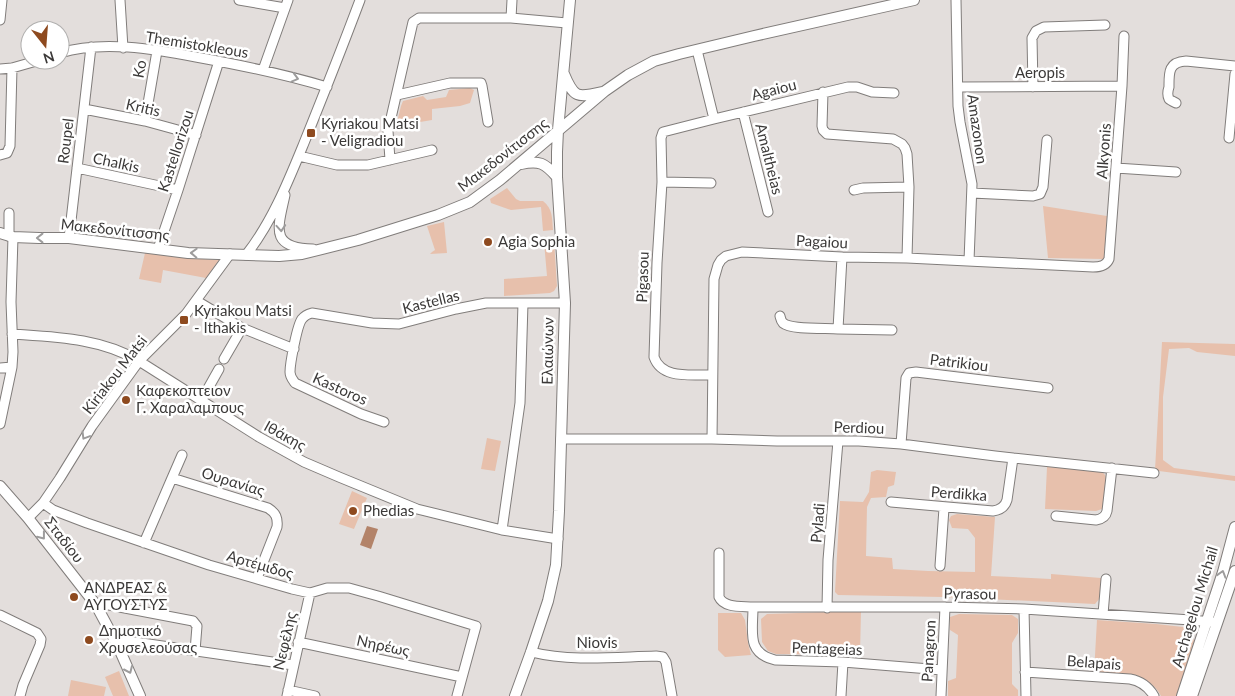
<svg xmlns="http://www.w3.org/2000/svg" width="1235" height="696" font-family="Lato,sans-serif">
<style>
.green{fill:#e7c0ac}
.water{fill:#b38369}
.lines{fill:none;stroke-linecap:round;stroke-linejoin:round}
.minor-casing{stroke:#817d7b;stroke-width:11}
.major-casing{stroke:#817d7b;stroke-width:12}
.minor{stroke:#fff;stroke-width:9}
.major{stroke:#fff;stroke-width:10}
.oneway{stroke:#9d9c9c}
.poi-dot{fill:#8e4a1f;stroke:#fff;stroke-width:2}
.labels{text-anchor:middle;stroke-width:5;stroke-linejoin:round;paint-order:stroke}
.street-label{font-size:15px;fill:#3b3938;stroke:#fff}
.poi-label{font-size:15px;fill:#3b3938;stroke:#fff;text-anchor:start}
</style>
<rect width="100%" height="100%" fill="#e3dedc"/>
<path class="green" d="M470 88 474 90 470 103 460 106 432 109V120L396 126 401 106 403 101 423 96 427 100 446 97 449 90Z
M507 188 516 199 520 201H543C553 209 552 218 553 230L543 231 541 207 511 210 491 203 490 199Z
M1043 206 1107 216 1104 259 1048 258Z
M444 222 447 253 430 254 432 252 435 250 427 226Z
M554 240 557 286 554 291 550 293 504 296V279L547 276 544 242Z
M145 253 187 258 219 260 206 278 163 270 161 283 139 279Z
M1162 342 1235 344V356L1197 352 1189 348 1169 349 1163 397V460L1174 468 1235 476V481L1159 471 1155 470Z
M487 438 501 441 495 471 481 469Z
M1047 467 1098 470C1101 472 1103 472 1105 475 1108 482 1105 502 1102 509L1096 511 1045 509Z
M877 470 896 472 894 485 888 487 886 497 871 498 867 507 866 556 892 558 893 569 928 571 975 572V538L968 529 952 528 949 520 951 516 957 514 995 517 991 576 1051 579V574L1101 578 1100 598 1095 604 943 597 838 595 835 592 840 501 863 502 869 492 871 472Z
M352 491 367 498 354 529 339 524Z
M861 611 860 655 776 654 768 651 762 642 761 619 767 614Z
M718 613H741L745 620 748 643 751 655 725 657 718 650Z
M959 614 1012 615 1018 619V633L1012 643V684L1018 690V696H948V681L956 678 958 635 950 630V617Z
M1097 620 1156 624 1183 627 1189 628 1194 641 1177 696H1161C1148 670 1119 675 1094 673Z
M119 671 129 696H113L105 677Z
M71 680 106 687 104 696H68Z"/>
<path class="water" d="M367 526 378 529 371 549 360 545Z"/>
<g class="lines">
<g class="minor-casing">
<path id="minor" d="M120 0 123 48
M239 0 285 8
M956 0 958 106 960 122 972 184 969 261
M511 18 512 0
M0 20 2 0
M697 50 714 119
M60 53C102 40 154 49 196 57 240 65 284 74 327 87
M0 69 12 68 40 60
M263 70 288 0
M958 87 1122 86
M1033 87 1032 38 1036 31 1044 27 1105 25
M823 92 822 126 823 130 827 134 893 139 902 144 905 148 907 154 909 187 907 258
M397 95 450 83H481L482 86 488 122
M1176 103C1174 102 1170 100 1169 99 1167 95 1168 90 1169 87 1169 73 1168 62 1186 61L1235 66
M84 109 145 121 196 135
M743 112 768 212
M145 121 157 51
M1229 138 1235 74
M0 155 7 153 10 146 12 68
M299 156 337 165H368L432 150
M390 160 388 131 413 22 419 18H511L567 23
M77 168 178 190
M1116 168 1176 172
M662 182 711 183
M854 190 863 188 909 187
M972 193 1033 196 1040 194 1043 187 1047 140
M285 195C278 228 269 248 313 249
M9 213V236
M69 238 91 47
M158 249 178 190 219 61
M246 255C272 222 288 182 304 143 323 96 342 48 360 0
M842 257 838 329 892 330
M197 301 242 328 294 349
M780 316C781 320 781 321 783 323 791 330 827 328 838 329
M12 334C55 337 101 338 139 361L259 437 304 462 339 477 417 509 502 530 558 539
M224 359 242 328
M0 368 12 367
M712 375C692 374 662 380 654 357L657 263 662 182 661 138 663 132 714 119 848 87H857L872 92 894 93
M201 401 219 369
M384 422 361 414 295 383C293 380 290 377 290 372 290 364 297 325 302 319 305 315 308 314 312 313L372 323 399 324 456 309 486 303H565
M0 424 12 367 13 352 11 302 13 237
M561 439H712L777 441H859L901 444 995 456 1154 473
M712 439 714 279 718 265 721 260 726 256 742 252 842 257 907 258 1093 267C1100 267 1106 266 1109 259L1122 86 1124 36
M901 444 906 378 909 373 916 372 1048 388
M172 478 182 455
M891 502 993 511C1000 510 1005 507 1007 500L1013 458
M43 503 53 510 87 523 209 565 292 589 310 593 327 588H349L378 596 476 626 457 696
M1056 516 1096 520C1102 519 1106 516 1107 511L1112 468
M28 518 43 503 60 478 92 426 139 361 186 314 230 254
M502 530 520 403 523 303
M144 543 172 478 268 508C276 513 278 518 277 527L257 578
M719 553V597C724 608 741 606 753 607H945L1024 609 1191 620 1212 622
M940 566 944 508
M96 605H109L193 621 197 626 195 651
M753 607C753 632 746 653 775 660L843 662 942 670
M827 608 828 560 838 441
M1024 609 1026 696
M1103 614 1106 579
M0 615 37 633 41 639 40 645 23 685 20 696
M298 642 462 677
M117 644 128 641 293 665
M531 652C572 662 615 657 656 656L663 657 666 662 672 696
M1025 672 1130 679C1141 681 1148 686 1154 696
M288 690 315 696
M287 696 310 593
M841 696 843 662
M941 696 945 607"/>
</g>
<g class="major-casing">
<path id="major" d="M564 74C574 98 577 98 602 92
M521 164C539 160 545 163 557 177
M0 233 13 237 39 238H69L188 253 279 256 302 254 358 240 438 215 470 202 500 180 605 91 628 75 654 61 679 54 754 36 914 0
M0 486 28 518 96 605 117 644 140 696
M515 696 531 652 548 601 556 565 559 511 565 303 557 177V152L558 130 570 0
M1182 696 1223 572 1235 527
M1192 696 1235 571"/>
</g>
<use href="#minor" class="minor"/>
<use href="#major" class="major"/>
</g>
<defs><path id="oneway-chevron" d="M-2-3.5L2.5 0L-2 3.5" fill="none" stroke-width="1.6" stroke-linecap="round" stroke-linejoin="round" transform="scale(1.25)"/></defs>
<g class="oneway">
<use href="#oneway-chevron" transform="translate(295 78) rotate(15)"/>
<use href="#oneway-chevron" transform="translate(281 228) rotate(86)"/>
<use href="#oneway-chevron" transform="translate(40 238) rotate(-180)"/>
<use href="#oneway-chevron" transform="translate(194 253) rotate(-178)"/>
<use href="#oneway-chevron" transform="translate(85 436) rotate(121)"/>
<use href="#oneway-chevron" transform="translate(42 536) rotate(52)"/>
<use href="#oneway-chevron" transform="translate(1222 574) rotate(-73)"/>
<use href="#oneway-chevron" transform="translate(129 670) rotate(66)"/>
</g>
<g class="poi-dot">
<rect x="306" y="128" width="10" height="10" rx="2.5"/>
<circle cx="488" cy="242" r="5"/>
<rect x="179" y="315" width="10" height="10" rx="2.5"/>
<circle cx="126" cy="400" r="5"/>
<circle cx="353" cy="511" r="5"/>
<circle cx="74" cy="597" r="5"/>
<circle cx="89" cy="640" r="5"/>
</g>
<g class="labels">
<g class="street-label">
<text transform="translate(197 45) rotate(9)" y="5">Themistokleous</text>
<text transform="translate(140 69) rotate(-80)" y="5">Ko</text>
<text x="1040" y="78">Aeropis</text>
<text transform="translate(774 90) rotate(-14)" y="5">Agaiou</text>
<text transform="translate(143 108) rotate(13)" y="5">Kritis</text>
<text transform="translate(977 129) rotate(82)" y="5">Amazonon</text>
<text transform="translate(66 141) rotate(-83)" y="5">Roupel</text>
<text transform="translate(176 151) rotate(-72)" y="5">Kastellorizou</text>
<text transform="translate(1104 151) rotate(-86)" y="5">Alkyonis</text>
<text transform="translate(503 155) rotate(-38)" y="5">Μακεδονίτισσης</text>
<text transform="translate(769 159) rotate(76)" y="5">Amaltheias</text>
<text transform="translate(116 163) rotate(12)" y="5">Chalkis</text>
<text transform="translate(115 230) rotate(6)" y="5">Μακεδονίτισσης</text>
<text transform="translate(822 242) rotate(3)" y="5">Pagaiou</text>
<text transform="translate(643 277) rotate(-88)" y="5">Pigasou</text>
<text transform="translate(431 302) rotate(-14)" y="5">Kastellas</text>
<text transform="translate(548 351) rotate(-89)" y="5">Ελαιώνων</text>
<text transform="translate(959 363) rotate(7)" y="5">Patrikiou</text>
<text transform="translate(115 375) rotate(-52)" y="5">Kiriakou Matsi</text>
<text transform="translate(340 389) rotate(24)" y="5">Kastoros</text>
<text transform="translate(859 428) rotate(2)" y="5">Perdiou</text>
<text transform="translate(285 436) rotate(29)" y="5">Ιθάκης</text>
<text transform="translate(233 482) rotate(17)" y="5">Ουρανίας</text>
<text transform="translate(959 494) rotate(4)" y="5">Perdikka</text>
<text transform="translate(818 523) rotate(-85)" y="5">Pyladi</text>
<text transform="translate(64 540) rotate(52)" y="5">Σταδίου</text>
<text transform="translate(260 565) rotate(16)" y="5">Αρτέμιδος</text>
<text transform="translate(970 594) rotate(1)" y="5">Pyrasou</text>
<text transform="translate(1195 607) rotate(-73)" y="5">Archagelou Michail</text>
<text transform="translate(285 641) rotate(-77)" y="5">Νεφέλης</text>
<text x="597" y="648">Niovis</text>
<text transform="translate(383 646) rotate(12)" y="5">Νηρέως</text>
<text transform="translate(827 649) rotate(2)" y="5">Pentageias</text>
<text transform="translate(929 651) rotate(-87)" y="5">Panagron</text>
<text transform="translate(1094 663) rotate(4)" y="5">Belapais</text>
</g>
<g class="poi-label">
<text x="321" y="129">Kyriakou Matsi<tspan x="321" dy="17">- Veligradiou</tspan></text>
<text x="498" y="247">Agia Sophia</text>
<text x="194" y="316">Kyriakou Matsi<tspan x="194" dy="17">- Ithakis</tspan></text>
<text x="136" y="396">Καφεκοπτειον<tspan x="136" dy="17">Γ. Χαραλαμπους</tspan></text>
<text x="363" y="516">Phedias</text>
<text x="84" y="593">ΑΝΔΡΕΑΣ &amp;<tspan x="84" dy="17">ΑΥΓΟΥΣΤΥΣ</tspan></text>
<text x="99" y="636">Δημοτικό<tspan x="99" dy="17">Χρυσελεούσας</tspan></text>
</g>
</g>
<g transform="translate(45 45) rotate(163)"><circle r="24" fill="#ffffff" stroke="#b1b0af"/>
<path d="M0-4L9 19L0 12L-9 19Z" fill="#8e4a1f"/>
<text y="-8" font-size="14" font-weight="bold" text-anchor="middle" fill="#3b3938">N</text>
</g>
</svg>
